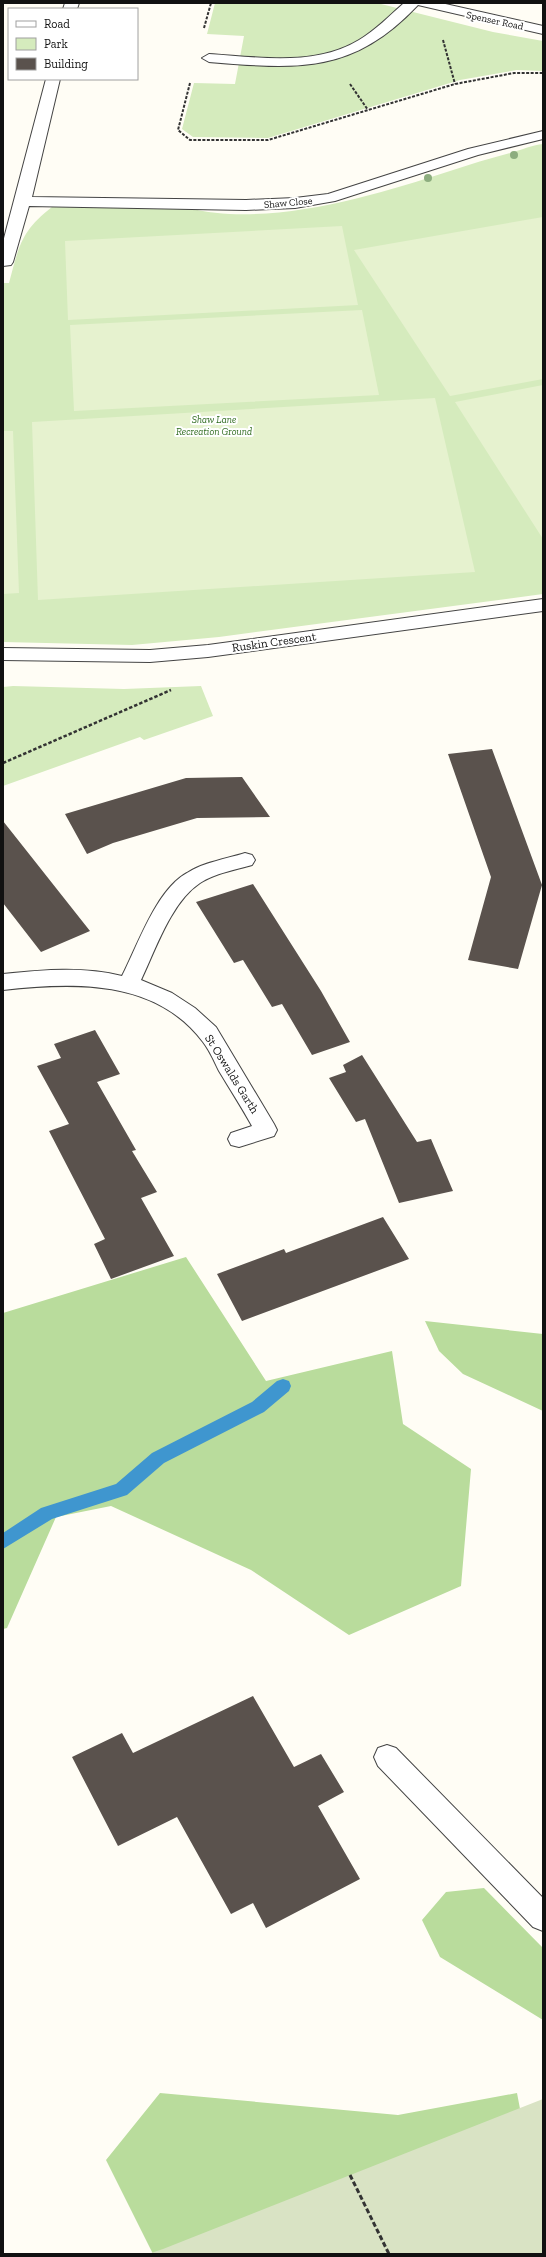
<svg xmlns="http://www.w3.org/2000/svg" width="546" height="2257" font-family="'Zilla Slab',serif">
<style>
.green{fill:#d5ebbd}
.forest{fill:#b9dc9c}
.cemetery{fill:#d9e3c4}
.pitch{fill:#e6f2cf}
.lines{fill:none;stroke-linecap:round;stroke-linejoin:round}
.stream{fill:#3f96cf;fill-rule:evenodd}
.building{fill:#5a524d}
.minor-casing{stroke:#444;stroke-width:2}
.path-far2{stroke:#333;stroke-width:2;stroke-dasharray:3 1.5;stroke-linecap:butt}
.path-far1{stroke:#333;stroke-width:2.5;stroke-dasharray:3.5 2;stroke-linecap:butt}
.path{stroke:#333;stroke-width:3;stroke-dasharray:5 2.5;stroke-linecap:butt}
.minor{fill:#fff;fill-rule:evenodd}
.tree{fill:#8dad7f}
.labels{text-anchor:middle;stroke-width:4;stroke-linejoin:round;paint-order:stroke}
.far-street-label{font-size:10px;fill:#111;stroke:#fff}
.far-park-label{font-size:10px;font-style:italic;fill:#2f6b1f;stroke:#fff}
.street-label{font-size:12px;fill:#111;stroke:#fff}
</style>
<rect width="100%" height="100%" fill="#fffdf5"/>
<path class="green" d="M215 3H377L493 32 543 41V71L517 70 460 80 268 138 193 137 182 129 194 83 235 84 244 36 207 34Z
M543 144V594L219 637 132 645 3 642V283H9C19 246 21 231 52 207L188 208C268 228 373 196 450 171 471 164 492 158 514 152 523 149 533 145 543 144Z
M13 686 124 689 201 686 213 716 144 740 140 737 3 786V687Z"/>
<path class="forest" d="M186 1257 266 1381 392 1351 403 1424 471 1469 461 1586 349 1635 251 1570 111 1506 56 1517 7 1628 3 1629V1313Z
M425 1321 543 1334V1411L463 1374 439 1351Z
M484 1888 543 1948V2020L440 1957 422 1920 446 1892Z
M160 2093 398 2115 517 2093 524 2130 153 2254 106 2160Z"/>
<path class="cemetery" d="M543 2099V2254H148L163 2249Z"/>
<path class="pitch" d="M543 217V379L450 396 354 250Z
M342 226 358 305 68 320 65 241Z
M362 310 379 395 74 411 70 325Z
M543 385V539L455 402Z
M435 398 475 572 38 600 32 422Z
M3 431H13L19 593 3 594Z"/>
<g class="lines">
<path class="stream" d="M283 1379 289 1381 291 1386 289 1391 264 1412 164 1463 127 1495 52 1519 3 1549V1533L41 1508 116 1484 152 1453 252 1402 277 1381Z"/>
</g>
<path class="building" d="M492 749 542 885 518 969 468 960 491 877 448 754Z
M242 777 270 817 197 818 113 843 87 854 65 814 186 778Z
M3 821 90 931 41 952 3 903Z
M253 884 321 991 350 1042 312 1055 282 1004 272 1007 243 960 234 963 196 902Z
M95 1030 120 1074 97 1082 136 1150 132 1151 157 1192 141 1198 174 1256 111 1279 94 1244 105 1239 49 1131 69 1124 37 1066 61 1058 54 1044Z
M362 1055 417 1142 431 1139 453 1191 399 1203 365 1119 356 1122 329 1078 346 1072 343 1065Z
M383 1217 409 1259 242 1321 217 1274 284 1249 286 1253Z
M253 1696 294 1767 321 1754 344 1792 318 1806 360 1879 266 1928 253 1903 231 1914 177 1817 118 1846 72 1757 122 1733 133 1753Z"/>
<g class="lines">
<g class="minor-casing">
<path id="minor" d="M65 3H79L77 9H63Z
M404 3H441L543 26V34L418 5C352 75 297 69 209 62L202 58 209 54C259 57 314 67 359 40 376 30 389 16 404 3Z
M46 79H60L32 197 246 200 295 198 328 194 468 149 543 131V139L478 155 335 201 295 208 246 210 29 206 13 262 11 265 3 266V242Z
M543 599V611L208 657 150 662 3 660V648L150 650 208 645Z
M245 853 252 855 255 860 252 865C235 870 215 873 200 883 171 902 155 951 141 980L172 993 195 1008 216 1027 274 1124 277 1130 274 1136 239 1147 231 1145 228 1139 231 1133 252 1126C242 1108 230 1089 219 1071 214 1061 210 1051 203 1042 156 979 73 982 3 990V974C42 970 83 966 122 976 138 945 156 890 187 873 204 862 226 859 245 853Z
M387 1745 396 1748 543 1898V1931L533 1927 378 1766 374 1757 378 1748Z"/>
</g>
<path class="path-far2" d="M204 28 211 3
M443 40 455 84
M190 83 178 130 190 140H268L455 84 514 73H543
M350 84 368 110"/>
<path class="path-far1" d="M3 763 171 690"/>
<path class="path" d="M350 2175 389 2254"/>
<use href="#minor" class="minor"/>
</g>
<g class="tree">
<circle cx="514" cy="155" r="4"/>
<circle cx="428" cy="178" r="4"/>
</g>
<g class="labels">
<g class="far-street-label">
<text transform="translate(495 20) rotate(12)" y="4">Spenser Road</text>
<text transform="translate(288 202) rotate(-5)" y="4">Shaw Close</text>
</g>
<g class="far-park-label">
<text x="214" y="423">Shaw Lane<tspan x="214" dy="12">Recreation Ground</tspan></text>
</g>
<g class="street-label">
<text transform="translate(274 642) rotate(-8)" y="4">Ruskin Crescent</text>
<text transform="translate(232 1074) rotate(58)" y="4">St Oswalds Garth</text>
</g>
</g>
<rect width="546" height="2257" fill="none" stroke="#111111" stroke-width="8"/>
<rect x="8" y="8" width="130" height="72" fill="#ffffff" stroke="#a0a0a0"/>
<rect x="16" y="21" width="20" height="6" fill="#ffffff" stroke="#a0a0a0"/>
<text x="44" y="28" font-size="12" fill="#111111">Road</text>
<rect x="16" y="38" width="20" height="12" fill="#d5ebbd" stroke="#a0a0a0"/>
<text x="44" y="48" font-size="12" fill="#111111">Park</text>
<rect x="16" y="58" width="20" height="12" fill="#5a524d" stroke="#a0a0a0"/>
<text x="44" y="68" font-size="12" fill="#111111">Building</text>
</svg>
